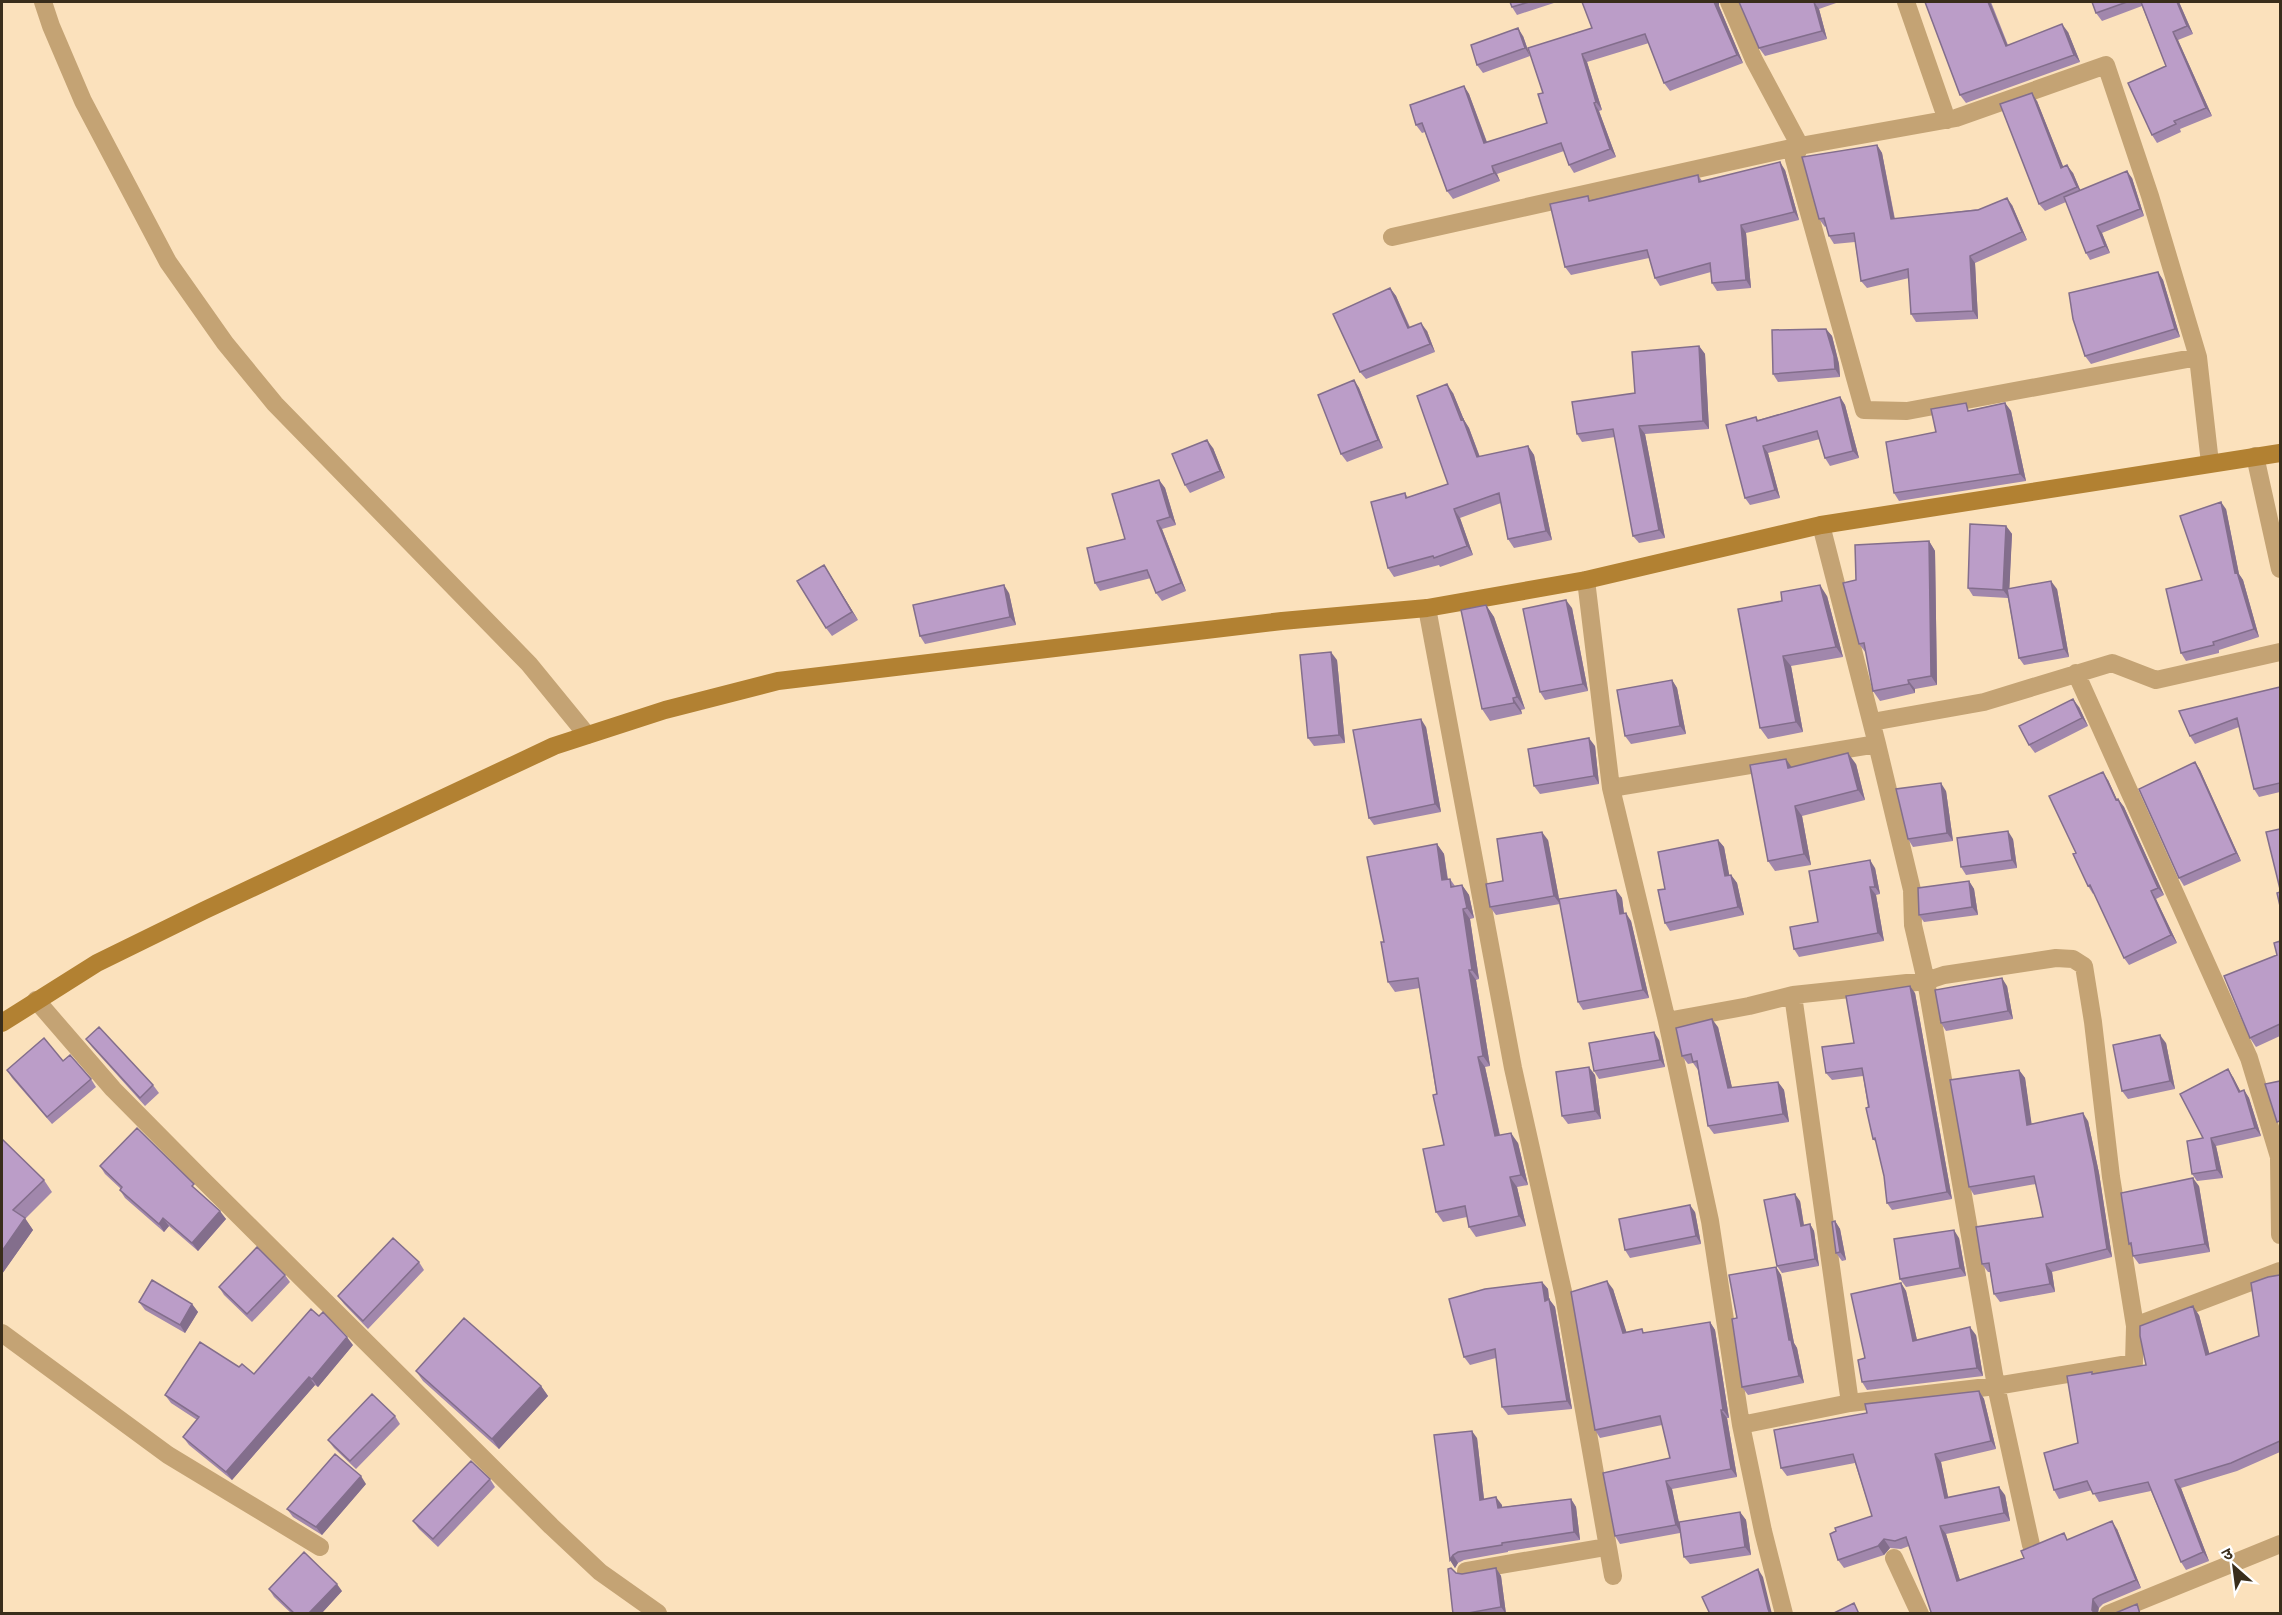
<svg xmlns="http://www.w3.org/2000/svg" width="2282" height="1615" font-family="Montserrat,'Noto Sans Devanagari',sans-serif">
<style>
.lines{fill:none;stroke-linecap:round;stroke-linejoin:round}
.minor{stroke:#c4a374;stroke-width:18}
.secondary{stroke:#b28132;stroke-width:18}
.wall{fill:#a187ac}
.shaded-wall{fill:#836e8c}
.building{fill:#bb9dc8;stroke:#836e8c;stroke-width:1.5}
</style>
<rect width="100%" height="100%" fill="#fbe1bc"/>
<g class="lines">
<path class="minor" d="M43 2 51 26 83 101 168 262 225 343 275 404 529 664 587 735
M1729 2 1754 60 1800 146 1794 159 1864 410 1907 411 2198 357
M1906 2 1947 120
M1392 237 1800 146 1956 118 2106 65 2150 196 2198 357 2210 463
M2255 456 2280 569
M1821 525 1877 744 1912 890 1913 925 1926 981 1996 1386 2031 1545
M1586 580 1611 788 1667 1021 1710 1221 1741 1425
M1427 608 1513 1068 1564 1296 1613 1576
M2076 673 2249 1058 2279 1157 2280 1235
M1872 722 1984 702 2112 663 2156 680 2280 652
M1611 788 1877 744
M36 1000 113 1089 201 1178 551 1526 600 1572 658 1613
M1667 1021 1749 1006 1793 995 1850 1403
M2135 1326 2280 1271
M2 1333 168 1455 320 1547
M1894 1558 1920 1614
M1466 1571 1606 1547
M1784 1614 1763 1531 1741 1425 1850 1403 1996 1386 2134 1363 2135 1326 2111 1177 2093 1022 2084 966 2073 959 2056 958 1944 975 1926 981 1793 995
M2108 1614 2280 1544"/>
<path class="secondary" d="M2 1023 97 963 205 910 554 746 665 710 778 681 1282 621 1427 608 1586 580 1821 525 2280 453"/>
</g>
<path class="wall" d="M1510 2H1557L1517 15 1512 7Z
M1739 2H1839L1819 9 1827 39 1765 56 1759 48Z
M1925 2H1992H1991L2008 45 2068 32 2080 62 1966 103 1960 95Z
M2092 2H2179L2193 34 2178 40 2212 116 2180 129 2181 132 2157 143 2152 135 2166 66 2142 6 2102 21 2096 13Z
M1719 6 1743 63 1670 91 1664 83 1649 43 1587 62 1602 110 1599 111 1616 157 1574 173 1569 165 1564 151 1497 174 1500 181 1453 199 1447 191 1425 132 1422 133 1416 125 1464 86 1469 94 1487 142 1547 123 1543 93 1528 48Z
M1523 36 1530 56 1483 73 1477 65Z
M2037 101 2063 167 2073 173 2080 190 2132 178 2144 216 2102 233 2110 253 2090 260 2086 253 2066 202 2045 211 2039 204Z
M1877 145 1882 153 1895 219 2012 205 2027 240 1975 263 1978 319 1916 322 1911 314 1909 278 1867 288 1861 281 1855 242 1834 244 1829 236 1826 226 1825 227 1819 219Z
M1785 170 1799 220 1746 233 1751 288 1717 291 1712 283 1711 272 1660 286 1655 278 1649 258 1571 275 1565 267 1591 200 1698 175 1702 181Z
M2158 272 2163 280 2180 337 2091 364 2085 356Z
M1390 288 1396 296 1410 327 1427 331 1435 352 1366 379 1360 372Z
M1826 329 1832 336 1839 364 1840 377 1778 382 1773 374Z
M1699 346 1705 354 1709 429 1645 434 1665 538 1639 543 1633 536 1615 437 1582 442 1577 434 1635 393Z
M1354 380 1359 388 1383 448 1347 462 1341 454Z
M1453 393 1464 420 1469 428 1480 457 1528 446 1534 455 1552 540 1514 548 1508 539 1501 503 1460 518 1473 555 1440 567 1439 565 1394 577 1388 568 1405 493 1408 498 1448 484Z
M1840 397 1845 405 1859 458 1830 466 1825 458 1820 439 1768 453 1780 498 1750 505 1745 498 1756 417 1758 420Z
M2005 403 2011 411 2026 481 1899 501 1894 493 1936 432 1971 410Z
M1213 448 1225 478 1190 493 1185 485Z
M1159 480 1165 488 1176 525 1162 529 1186 591 1162 601 1156 593 1151 578 1100 591 1095 583 1125 539Z
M2226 509 2239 574 2243 580 2259 637 2219 650V653L2186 661 2181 653 2202 580Z
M2006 526 2012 534 2009 589H2057L2069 657 2024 665 2019 658 2008 598 1973 596 1968 588Z
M1929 541 1935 551 1937 685 1915 689V693L1880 701 1873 691 1866 653 1859 644 1856 580Z
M829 573 858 620 832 636 826 628Z
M1009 593 1016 625 925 644 920 636Z
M1827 596 1843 657 1791 666 1803 732 1768 739 1760 728 1738 609Z
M1486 605 1494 617 1525 709 1521 710 1522 714 1490 721 1482 709Z
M1572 608 1588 691 1545 700 1540 692Z
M1337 660 1345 743 1314 746 1308 738Z
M1672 680 1677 688 1686 734 1631 744 1625 736Z
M2280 687V792L2259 797 2254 789 2239 727 2195 744 2190 736Z
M2079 707 2088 726 2035 753 2029 745Z
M1426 727 1441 812 1374 825 1369 818Z
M1595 746 1599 784 1540 794 1534 786Z
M2195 762 2200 770 2241 861 2184 886 2179 878Z
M1856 764 1865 800 1802 816 1811 865 1775 871 1768 861 1792 767Z
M2108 780 2117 800 2118 799 2124 807 2164 895 2156 899 2177 943 2129 965 2124 958 2094 893 2093 894 2088 886Z
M1946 791 1953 841 1913 847 1908 839Z
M2013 839 2017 868 1966 875 1961 867Z
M1548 840 1560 904 1496 915 1490 907 1503 881Z
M1718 840 1724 847 1729 875H1731L1737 883 1744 915 1670 931 1665 923V889Z
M1437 844 1444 854 1448 879H1450L1455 886 1462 885 1469 895 1474 918 1470 919 1479 979 1476 980 1490 1066 1485 1067 1500 1135 1518 1143 1528 1185 1517 1187 1526 1226 1476 1237 1469 1227 1467 1217 1443 1222 1436 1212 1444 1145 1420 988 1395 992 1388 982 1384 942Z
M1875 868 1880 894 1876 895 1884 941 1799 957 1794 949 1818 922Z
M1969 881 1974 889 1978 915 1924 922 1919 915Z
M1616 890 1622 898 1624 913 1631 921 1649 998 1583 1010 1578 1002Z
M2280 941V1036L2256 1047 2250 1038 2277 955Z
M2007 986 2013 1019 1946 1031 1941 1023Z
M1915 993 1952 1199 1892 1210 1887 1203 1884 1176 1877 1143 1873 1139 1863 1076 1832 1080 1826 1073 1854 1043Z
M1718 1027 1732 1088 1778 1082 1784 1090 1789 1122 1714 1134 1708 1126 1698 1070 1693 1063 1688 1064 1682 1056Z
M86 1039 153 1085 159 1093 145 1106 92 1047Z
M1659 1040 1665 1067 1599 1079 1594 1071Z
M2166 1043 2175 1089 2128 1099 2122 1091Z
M63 1061 91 1079 96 1087 52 1124 12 1078 7 1070Z
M2019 1070 2025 1078 2031 1124 2088 1121 2099 1173 2112 1257 2052 1272 2055 1292 2000 1302 1994 1294 1990 1272H1988L1982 1264 2043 1217 2036 1184 1974 1195 1969 1187Z
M1595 1075 1601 1119 1568 1124 1562 1116Z
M2233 1077 2240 1091 2244 1090 2249 1098 2261 1136 2216 1146 2223 1178 2197 1181 2192 1174 2203 1138Z
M2 1139 44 1180 52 1192 25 1219 33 1230 2 1274Z
M100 1166 199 1192 226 1219 198 1251 169 1226 164 1232 125 1198 120 1190 121 1189 105 1174Z
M2199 1186 2210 1252 2139 1264 2133 1256 2132 1248 2129 1244Z
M1800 1201 1804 1225 1810 1224 1814 1231 1819 1266 1782 1273 1777 1266Z
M1695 1212 1701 1244 1630 1258 1625 1250Z
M1835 1221 1840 1229 1846 1260 1842 1261 1836 1253Z
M1959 1238 1966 1276 1906 1287 1900 1279Z
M419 1262 424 1270 368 1329 344 1304 338 1296Z
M1776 1267 1781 1275 1794 1343 1797 1348 1804 1383 1748 1395 1742 1387 1737 1318Z
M285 1275 290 1282 252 1322 224 1295 219 1287Z
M2280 1275V1452L2237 1471 2181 1488 2209 1561 2186 1570 2181 1562 2151 1491 2099 1502 2092 1490 2059 1499 2054 1490 2078 1443 2094 1374 2146 1365 2199 1315 2209 1354 2259 1336Z
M1542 1282 1548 1289 1549 1299 1555 1307 1572 1409 1508 1415 1502 1407 1496 1358 1470 1365 1464 1357Z
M1901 1283 1906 1291 1917 1340 1976 1335 1983 1376 1867 1390 1862 1382 1865 1358Z
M1613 1289 1626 1332 1645 1333 1710 1322 1715 1330 1729 1418H1727L1737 1477 1672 1489 1679 1522 1740 1512 1746 1520 1751 1555 1690 1564 1684 1557 1680 1533 1620 1544 1615 1536 1670 1458 1662 1425 1600 1438 1595 1430Z
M139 1302 192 1304 198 1312 185 1333 145 1310Z
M353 1345 318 1387 315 1385 232 1480 189 1445 183 1437 197 1420 171 1403 165 1395 239 1367 254 1374Z
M416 1371 541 1386 548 1396 499 1449 423 1381Z
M1979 1391 1984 1399 1996 1449 1941 1462 1948 1498 2005 1495 2010 1521 1946 1534 1960 1580 2024 1558 2068 1539 2117 1529 2141 1588 2103 1604 2099 1608 1931 1612 1909 1546 1901 1549 1890 1548 1884 1555 1844 1568 1838 1560 1872 1516 1855 1463 1787 1476 1781 1468Z
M395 1416 400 1424 356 1469 334 1448 328 1440Z
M1477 1438 1484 1499 1502 1505V1507L1571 1499 1576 1507 1580 1540 1508 1551V1552L1464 1560 1458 1563 1455 1568 1450 1560Z
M490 1479 495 1487 438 1547 419 1529 413 1521Z
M366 1484 322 1535 293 1517 287 1509Z
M1496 1568 1501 1576 1506 1614H1453L1456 1573 1462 1574Z
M269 1589 342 1591 321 1614H292L274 1597Z"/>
<path class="shaded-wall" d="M1714 2H1719V6L1743 63 1737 55Z
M1814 2 1819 9 1827 39 1822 31Z
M1988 2H1990L2011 54 2006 46Z
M2177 2H2179L2193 34 2187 26Z
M2062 24 2068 32 2080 62 2074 55Z
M1518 28 1523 36 1530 56 1525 48Z
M2173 32 2178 40 2212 116 2206 108Z
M1582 54 1587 62 1602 110 1596 102Z
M1464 86 1469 94 1490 151 1484 143Z
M2032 93 2037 101 2067 176 2061 168Z
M1594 103 1599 111 1616 157 1610 149Z
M1877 145 1882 153 1896 227 1891 219Z
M1780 162 1785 170 1799 220 1794 212Z
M2067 165 2073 173 2082 194 2077 187Z
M1492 166 1497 174 1500 181 1494 173Z
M2127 171 2132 178 2144 216 2140 209Z
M2007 198 2012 205 2027 240 2022 232Z
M1741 225 1746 233 1751 288 1746 280Z
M2097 226 2102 233 2110 253 2105 246Z
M1970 256 1975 263 1978 319 1973 311Z
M2158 272 2163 280 2180 337 2175 329Z
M1390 288 1396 296 1413 336 1408 328Z
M1421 323 1427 331 1435 352 1430 344Z
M1826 329 1832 336 1839 364 1840 377 1835 369Z
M1699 346 1705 354 1709 429 1703 421Z
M1354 380 1359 388 1383 448 1378 440Z
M1447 384 1453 393 1464 420 1469 428 1483 466 1477 457Z
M1840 397 1845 405 1859 458 1853 451Z
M2005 403 2011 411 2026 481 2020 474Z
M1639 426 1645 434 1665 538 1659 530Z
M1207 440 1213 448 1225 478 1220 471Z
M1528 446 1534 455 1552 540 1546 531Z
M1763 446 1768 453 1780 498 1775 490Z
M1159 480 1165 488 1176 525 1170 517Z
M2221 502 2226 509 2239 574 2243 580 2259 637 2254 629 2235 573Z
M1454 509 1460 518 1473 555 1467 546Z
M1157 521 1162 529 1186 591 1181 583Z
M2006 526 2012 534 2009 598 2003 590Z
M1929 541 1935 551 1937 685 1931 676Z
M824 565 829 573 858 620 852 612Z
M2051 581 2057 589 2069 657 2064 649Z
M1004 585 1009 593 1016 625 1010 617Z
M1820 585 1827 596 1843 657 1836 647Z
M1566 600 1572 608 1588 691 1583 684Z
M1486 605 1494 617 1525 709 1517 697Z
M1331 652 1337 660 1345 743 1339 735Z
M1783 656 1791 666 1803 732 1796 722Z
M1672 680 1677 688 1686 734 1680 726Z
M1908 680 1915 689V693L1909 684Z
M1513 698 1521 710 1522 714 1514 703Z
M2073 699 2079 707 2088 726 2082 718Z
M1421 719 1426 727 1441 812 1435 804Z
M1589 738 1595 746 1599 784 1594 776Z
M1848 753 1856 764 1865 800 1858 790Z
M1786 759 1793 769 1788 768Z
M2195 762 2200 770 2241 861 2236 853Z
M2103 772 2108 780 2121 808 2116 800Z
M1941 783 1946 791 1953 841 1947 833Z
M2118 799 2124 807 2164 895 2158 888Z
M1795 806 1802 816 1811 865 1804 854Z
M2008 831 2013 839 2017 868 2012 860Z
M1542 832 1548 840 1560 904 1554 896Z
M1718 840 1724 847 1731 884 1725 876Z
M1437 844 1444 854 1449 890 1442 880Z
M1870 860 1875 868 1880 894 1875 887Z
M1731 875 1737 883 1744 915 1738 907Z
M1969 881 1974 889 1978 915 1972 907Z
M1462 885 1469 895 1474 918 1467 908Z
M1870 887 1876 895 1884 941 1878 933Z
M1616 890 1622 898 1625 922 1620 914Z
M2151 891 2156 899 2177 943 2171 935Z
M1463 909 1470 919 1479 979 1472 970Z
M1626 913 1631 921 1649 998 1643 990Z
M1469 970 1476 980 1490 1066 1483 1056Z
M2002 978 2007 986 2013 1019 2008 1011Z
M1910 986 1915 993 1952 1199 1947 1192Z
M1712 1019 1718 1027 1734 1096 1728 1088Z
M1654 1032 1659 1040 1665 1067 1660 1060Z
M2160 1035 2166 1043 2175 1089 2170 1081Z
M1478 1057 1485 1067 1502 1146 1495 1136Z
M1589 1067 1595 1075 1601 1119 1595 1111Z
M2228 1069 2233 1077 2245 1100 2239 1092Z
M2019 1070 2025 1078 2033 1133 2027 1125Z
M1778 1082 1784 1090 1789 1122 1783 1114Z
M2244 1090 2249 1098 2261 1136 2255 1128Z
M2083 1113 2088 1121 2099 1173 2112 1257 2107 1249Z
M1511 1133 1518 1143 1528 1185 1521 1175Z
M2211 1138 2216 1146 2223 1178 2217 1170Z
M1510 1177 1517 1187 1526 1226 1519 1216Z
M2193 1178 2199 1186 2210 1252 2205 1244Z
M1795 1194 1800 1201 1805 1233 1801 1226Z
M1690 1205 1695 1212 1701 1244 1696 1236Z
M220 1211 226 1219 198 1251 192 1243Z
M25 1218 33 1230 2 1274V1251Z
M163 1218 169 1226 164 1232 159 1224Z
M1835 1221 1840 1229 1846 1260 1840 1252Z
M1810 1224 1814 1231 1819 1266 1815 1259Z
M1954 1230 1959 1238 1966 1276 1960 1268Z
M2046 1264 2052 1272 2055 1292 2050 1284Z
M1776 1267 1781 1275 1794 1343 1797 1348 1804 1383 1799 1376 1789 1340Z
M1607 1281 1613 1289 1629 1340 1623 1333Z
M1542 1282 1548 1289 1549 1299 1555 1307 1572 1409 1567 1401 1545 1301Z
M1901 1283 1906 1291 1919 1349 1913 1341Z
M192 1304 198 1312 185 1333 180 1325Z
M2193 1306 2199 1315 2212 1363 2206 1355Z
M1710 1322 1715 1330 1729 1418 1723 1410Z
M1970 1327 1976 1335 1983 1376 1977 1368Z
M347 1337 353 1345 318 1387 312 1379Z
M309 1377 315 1385 232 1480 226 1472Z
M541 1386 548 1396 499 1449 492 1439Z
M1979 1391 1984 1399 1996 1449 1991 1441Z
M1721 1410 1727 1418 1737 1477 1731 1469Z
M1472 1431 1477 1438 1485 1508 1480 1500Z
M1935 1454 1941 1462 1950 1506 1945 1498Z
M361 1476 366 1484 322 1535 316 1527Z
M2175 1480 2181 1488 2209 1561 2203 1552Z
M1666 1481 1672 1489 1681 1533 1676 1525Z
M1999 1487 2005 1495 2010 1521 2004 1513Z
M1496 1497 1502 1505 1503 1516 1498 1508Z
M1571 1499 1576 1507 1580 1540 1574 1532Z
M1740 1512 1746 1520 1751 1555 1745 1547Z
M2112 1521 2117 1529 2141 1588 2136 1580Z
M1940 1526 1946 1534 1963 1590 1957 1581Z
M1884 1539 1890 1548 1884 1555 1878 1546Z
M1453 1555 1458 1563 1455 1568 1450 1560Z
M1496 1568 1501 1576 1506 1614 1501 1607Z
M1758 1569 1763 1577 1772 1614H1770L1768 1609Z
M337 1584 342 1591 321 1614H308Z
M2093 1599 2099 1608 2098 1614H2095L2092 1610Z"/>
<path class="building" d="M1510 2H1529L1512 7Z
M1582 2H1714L1737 55 1664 83 1645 34 1582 54 1596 102 1594 103 1610 149 1569 165 1561 143 1492 166 1494 173 1447 191 1422 123 1416 125 1410 105 1464 86 1484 143 1547 123 1538 94 1543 93 1528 48 1592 28Z
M1739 2H1814L1822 31 1759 48Z
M1925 2H1988L2006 46 2062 24 2074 55 1960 95Z
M2092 2H2127L2096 13Z
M2141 2H2177L2187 26 2173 32 2206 108 2174 121 2176 124 2152 135 2128 83 2166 66Z
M1518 28 1525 48 1477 65 1471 45Z
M2032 93 2061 168 2067 165 2077 187 2039 204 2000 104Z
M1877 145 1891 219 1978 210 2007 198 2022 232 1970 256 1973 311 1911 314 1908 269 1861 281 1854 233 1829 236 1824 218 1819 219 1802 157Z
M1780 162 1794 212 1741 225 1746 280 1712 283 1710 263 1655 278 1647 250 1565 267 1550 204 1588 196 1589 201 1698 175 1699 182Z
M2127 171 2140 209 2097 226 2105 246 2086 253 2064 197Z
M2158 272 2175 329 2085 356 2073 319 2069 293Z
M1390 288 1408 328 1421 323 1430 344 1360 372 1333 314Z
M1826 329 1834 356 1835 369 1773 374 1772 330Z
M1699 346 1703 421 1639 426 1659 530 1633 536 1613 429 1577 434 1572 402 1635 393 1632 352Z
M1354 380 1378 440 1341 454 1318 395Z
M1447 384 1461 420 1463 419 1477 457 1528 446 1546 531 1508 539 1499 493 1454 509 1467 546 1434 558 1433 556 1388 568 1371 502 1405 493 1406 498 1448 484 1417 396Z
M1840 397 1853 451 1825 458 1817 431 1763 446 1775 490 1745 498 1726 425 1756 417 1757 421Z
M1966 403 1968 411 2005 403 2020 474 1894 493 1886 442 1936 432 1931 409Z
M1207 440 1220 471 1185 485 1172 454Z
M1159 480 1170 517 1157 521 1181 583 1156 593 1147 570 1095 583 1087 548 1125 539 1112 494Z
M2221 502 2235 573 2237 572 2254 629 2213 642 2214 645 2181 653 2166 589 2202 580 2180 516Z
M1970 524 2006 526 2003 590 1968 588Z
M1929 541 1931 676 1908 680 1909 684 1873 691 1864 643 1859 644 1843 583 1856 580 1855 545Z
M824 565 852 612 826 628 797 581Z
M2051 581 2064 649 2019 658 2007 589Z
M1004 585 1010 617 920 636 913 605Z
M1820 585 1836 647 1783 656 1796 722 1760 728 1738 609 1782 601 1781 592Z
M1566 600 1583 684 1540 692 1523 609Z
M1486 605 1517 697 1513 698 1514 703 1482 709 1461 610Z
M1331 652 1339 735 1308 738 1300 655Z
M1672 680 1680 726 1625 736 1617 690Z
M2280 687V783L2254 789 2237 718 2190 736 2179 711Z
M2073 699 2082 718 2029 745 2019 726Z
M1421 719 1435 804 1369 818 1353 730Z
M1589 738 1594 776 1534 786 1528 749Z
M1848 753 1858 790 1795 806 1804 854 1768 861 1750 765 1786 759 1788 768Z
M2195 762 2236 853 2179 878 2139 789Z
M2103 772 2116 800 2118 799 2158 888 2151 891 2171 935 2124 958 2090 885 2088 886 2073 854 2076 853 2049 796Z
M1941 783 1947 833 1908 839 1896 789Z
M2280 829V889L2266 832Z
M2008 831 2012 860 1961 867 1957 838Z
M1542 832 1554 896 1490 907 1486 884 1503 881 1497 839Z
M1718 840 1725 876 1731 875 1738 907 1665 923 1658 890 1665 889 1658 852Z
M1437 844 1442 880 1450 879 1451 887 1462 885 1467 908 1463 909 1472 970H1469L1483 1056 1478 1057 1495 1136 1511 1133 1521 1175 1510 1177 1519 1216 1469 1227 1465 1206 1436 1212 1423 1149 1444 1145 1433 1095 1437 1094 1418 978 1388 982 1381 942H1384L1367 857Z
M1870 860 1875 887H1870L1878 933 1794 949 1790 927 1818 922 1809 871Z
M1969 881 1972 907 1919 915 1918 888Z
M1616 890 1620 914 1626 913 1643 990 1578 1002 1559 899Z
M2280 892V906L2277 893Z
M2280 941V1024L2250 1038 2224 976 2277 955 2274 943Z
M2002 978 2008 1011 1941 1023 1935 990Z
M1910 986 1947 1192 1887 1203 1884 1176 1875 1138 1873 1139 1866 1108 1869 1107 1862 1068 1826 1073 1822 1047 1854 1043 1846 996Z
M1712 1019 1728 1088 1778 1082 1783 1114 1708 1126 1697 1061 1693 1062 1691 1054 1682 1056 1676 1028Z
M99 1027 153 1085 140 1098 86 1039Z
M1654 1032 1660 1060 1594 1071 1589 1043Z
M2160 1035 2170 1081 2122 1091 2113 1045Z
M44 1038 63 1061 70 1055 91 1079 47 1117 7 1070Z
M1589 1067 1595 1111 1562 1116 1556 1072Z
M2228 1069 2239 1092 2244 1090 2255 1128 2211 1138 2217 1170 2192 1174 2187 1141 2203 1138 2180 1094Z
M2019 1070 2027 1125 2083 1113 2094 1165 2107 1249 2046 1264 2050 1284 1994 1294 1989 1263 1982 1264 1976 1227 2043 1217 2034 1176 1969 1187 1950 1080Z
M2280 1081V1121L2277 1122 2265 1084Z
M137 1128 194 1184 192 1186 220 1211 192 1243 163 1218 159 1224 120 1190 122 1187 100 1166Z
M2 1139 44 1180 13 1210 25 1218 2 1251Z
M2193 1178 2205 1244 2133 1256 2131 1243 2129 1244 2121 1193Z
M1795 1194 1801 1226 1810 1224 1815 1259 1777 1266 1764 1200Z
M1690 1205 1696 1236 1625 1250 1619 1219Z
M1835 1221 1840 1252 1836 1253 1832 1222Z
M1954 1230 1960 1268 1900 1279 1894 1239Z
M393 1238 419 1262 363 1321 338 1296Z
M257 1247 285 1275 247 1314 219 1287Z
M1776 1267 1789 1340H1791L1799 1376 1742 1387 1732 1319 1737 1318 1729 1275Z
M2280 1275V1441L2231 1463 2175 1480 2203 1552 2181 1562 2148 1482 2093 1494 2087 1481 2054 1490 2044 1453 2078 1443 2067 1376 2092 1372V1374L2146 1365 2140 1336V1326L2193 1306 2206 1355 2259 1336 2251 1283 2268 1277Z
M152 1280 192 1304 180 1325 139 1302Z
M1607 1281 1623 1333 1642 1329 1643 1333 1710 1322 1723 1410H1721L1731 1469 1666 1481 1676 1525 1615 1536 1603 1473 1670 1458 1660 1416 1595 1430 1571 1292Z
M1542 1282 1545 1301 1549 1299 1567 1401 1502 1407 1495 1349 1464 1357 1449 1299 1485 1289Z
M1901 1283 1913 1341 1970 1327 1977 1368 1862 1382 1858 1360 1865 1358 1851 1294Z
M311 1309 319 1316 323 1312 347 1337 312 1379 309 1377 226 1472 183 1437 199 1417 165 1395 200 1342 239 1367 242 1364 254 1374Z
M464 1318 541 1386 492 1439 416 1371Z
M1979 1391 1991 1441 1935 1454 1945 1498 1999 1487 2004 1513 1940 1526 1957 1581 2024 1558 2021 1551 2064 1533 2067 1540 2112 1521 2136 1580 2098 1596 2093 1599 2092 1610 2095 1614H1926L1931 1612 1906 1537 1895 1541 1884 1539 1878 1546 1838 1560 1830 1534 1836 1531 1835 1528 1872 1516 1853 1454 1781 1468 1774 1430 1867 1413 1865 1404Z
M372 1394 395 1416 350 1461 328 1440Z
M1472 1431 1480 1500 1496 1497 1498 1508 1571 1499 1574 1532 1502 1543V1545L1458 1552 1453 1555 1450 1560 1434 1435Z
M335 1454 361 1476 316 1527 287 1509Z
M471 1461 490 1479 433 1539 413 1521Z
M1740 1512 1745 1547 1684 1557 1679 1522Z
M304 1552 337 1584 308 1614H295L269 1589Z
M1451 1568 1456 1573 1462 1574 1496 1568 1501 1607 1463 1614H1453L1448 1569Z
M1758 1569 1768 1609 1770 1614H1710L1702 1597Z
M1854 1603 1859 1614H1832Z
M2137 1604 2140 1614H2113Z"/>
<rect width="2282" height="1615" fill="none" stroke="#392d1b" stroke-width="6"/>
<g transform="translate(2234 1567) rotate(332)" stroke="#ffffff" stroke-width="4.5" paint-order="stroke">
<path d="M0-4.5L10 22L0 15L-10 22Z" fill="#392d1b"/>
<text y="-9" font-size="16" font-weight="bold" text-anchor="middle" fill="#392d1b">उ</text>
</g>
</svg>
